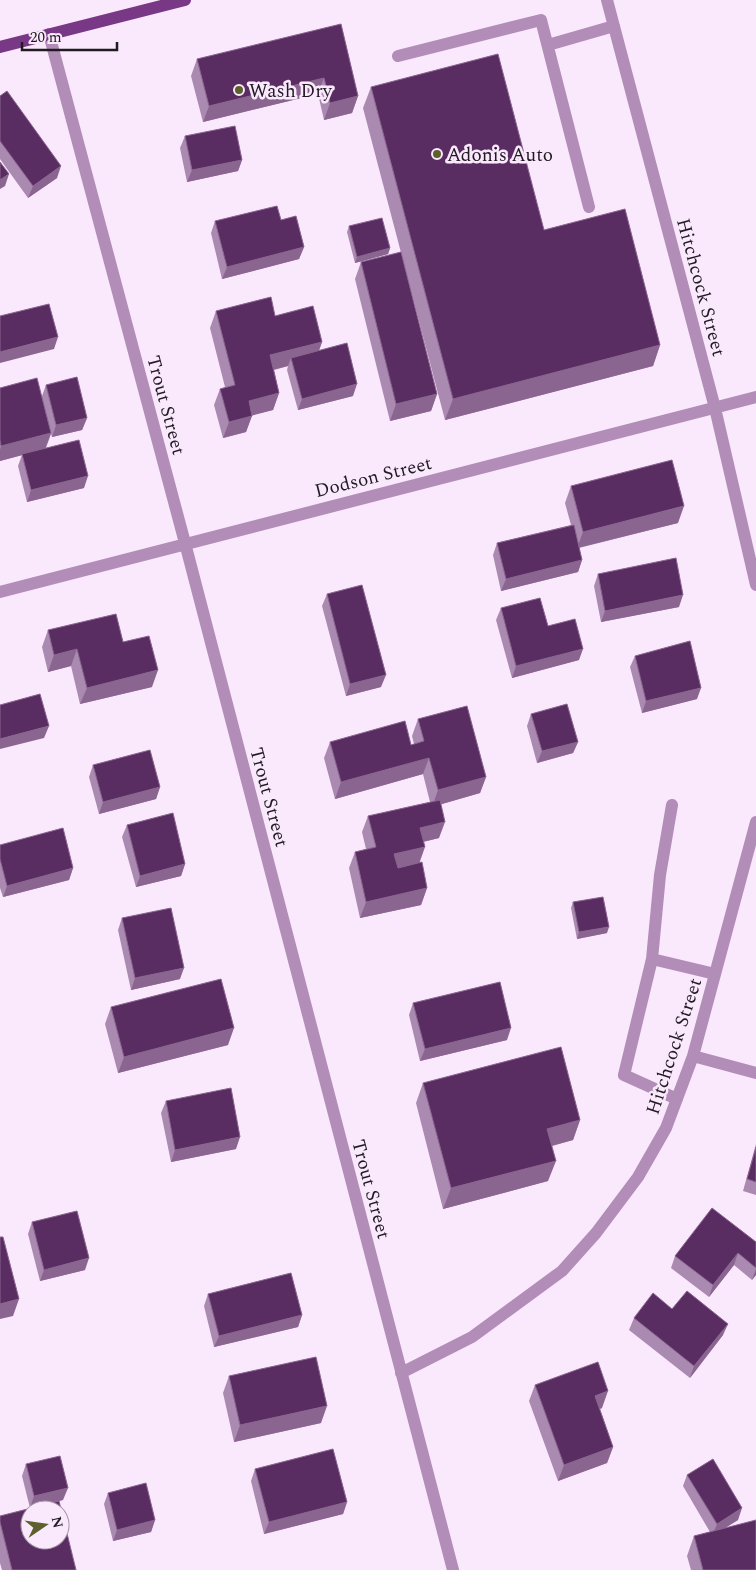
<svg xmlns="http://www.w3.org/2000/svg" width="756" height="1570" font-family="Spectral,serif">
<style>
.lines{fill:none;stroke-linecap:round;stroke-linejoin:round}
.minor{stroke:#b18db7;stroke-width:12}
.major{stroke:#793885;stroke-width:12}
.wall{fill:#aa8ab0}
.shaded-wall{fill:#8a6590}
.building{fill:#5a2d62;stroke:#8a6590;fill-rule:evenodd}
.poi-dot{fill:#5d5f2d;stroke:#fae8fd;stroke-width:2}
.labels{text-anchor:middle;stroke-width:5;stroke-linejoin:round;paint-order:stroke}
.poi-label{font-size:19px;fill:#201a21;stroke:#fae8fd;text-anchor:start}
.street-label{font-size:19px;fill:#201a21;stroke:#fae8fd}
</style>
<rect width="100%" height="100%" fill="#fae8fd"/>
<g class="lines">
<path class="minor" d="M607 0 715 408 756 585
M49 34 185 543 453 1570
M548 45 614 26
M398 56 541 20 589 207
M0 592 756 397
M652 959 660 875 672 805
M693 1056 756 1073
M677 1099 624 1075 652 959 715 974
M401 1373 472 1337 562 1271 596 1233 638 1177 666 1128 693 1056 756 822"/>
<path class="major" d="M0 47 185 0"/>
</g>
<path class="wall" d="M341 24 358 96 352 113 324 120 318 94 203 122 191 76 197 59Z
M371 87 544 230 660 345 653 366 445 420 363 108Z
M0 96 57 178 28 198 0 159Z
M185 136 242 160 238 171 187 182 180 148Z
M281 220 304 247 299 259 222 279 211 233 215 221Z
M349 226 390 248 388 254 355 263 347 232Z
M361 262 437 394 431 411 390 421 355 279Z
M216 311 275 316 322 342 319 350 353 396 298 410 287 370 288 366 274 370 279 393 273 410 252 415 246 432 223 438 214 405 220 389 225 387 210 328Z
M46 385 87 418 82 430 52 437 51 434 46 448 84 488 27 502 18 466 22 455 0 461V388L42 396Z
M571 486 678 523 579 548 582 560 578 572 501 591 493 555 497 543 571 525 565 503Z
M598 574 679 607 601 622 594 586Z
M327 594 381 687 346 696 322 606Z
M501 608 548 626 579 660 512 678 496 620Z
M48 630 123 642 152 687 80 704 71 666 48 672 42 647Z
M635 656 697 699 642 713 630 667Z
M531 714 578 742 573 753 537 763 527 726Z
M418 719 486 777 480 793 441 804 439 838 423 842 419 863 427 888 421 905 360 918 349 868 355 852 366 849 362 832 368 816 430 802 423 774 335 799 324 758 330 742 411 745 414 744 412 736Z
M93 765 160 787 156 799 99 814 89 777Z
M127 825 185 864 181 876 136 887 122 837Z
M0 845 73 868 69 880 3 897 0 888Z
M573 902 607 933 577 939 571 908Z
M122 918 180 979 131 990 118 930Z
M413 1003 507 1040 420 1061 409 1015Z
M111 1007 228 1045 118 1073 105 1024Z
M423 1083 580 1120 573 1140 552 1146 548 1181 443 1209 416 1103Z
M166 1101 236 1149 171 1162 161 1113Z
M756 1144V1195L743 1191Z
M32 1222 85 1270 40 1281 28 1234Z
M756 1242V1275L752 1280 734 1265 709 1297 671 1268 675 1256Z
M208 1294 302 1315 298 1327 214 1347 204 1306Z
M672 1309 723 1335 690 1378 629 1330 634 1318Z
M229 1376 321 1423 234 1442 223 1393Z
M535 1385 602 1408 600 1409 613 1447 607 1463 558 1481 529 1401Z
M26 1464 63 1500 30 1508 22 1476Z
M255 1469 347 1502 343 1514 264 1534 251 1481Z
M687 1475 738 1520 725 1528 756 1570H691L687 1556 694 1536 710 1532 683 1486Z
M108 1493 155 1520 151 1532 113 1541 104 1504Z
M0 1516 76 1570H2L0 1563Z"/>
<path class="shaded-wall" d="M324 78 318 94 203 122 209 106Z
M358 96 352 113 324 120 330 103Z
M242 160 238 171 187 182 192 170Z
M61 166 57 178 28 198 33 186Z
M9 174 5 186 0 189V180Z
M304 247 299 259 222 279 227 267Z
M390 248 388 254 355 263 357 257Z
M58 337 54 349 0 363V352Z
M322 342 316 359 291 358 288 366 264 372 270 355Z
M660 345 653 366 445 420 453 399Z
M357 384 353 396 298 410 302 399Z
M279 393 273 410 243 418 249 401Z
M437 394 431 411 390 421 396 404Z
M252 416 246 432 223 438 229 422Z
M87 418 82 430 52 437 56 425Z
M51 433 45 449 0 461V450L1 446Z
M88 476 84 488 27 502 31 490Z
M684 506 678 523 577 548 583 532Z
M582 560 578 572 501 591 506 579Z
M683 595 679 607 601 622 605 611Z
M77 649 71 666 48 672 54 655Z
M583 649 579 660 512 678 516 666Z
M158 670 152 687 80 704 87 688Z
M386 675 381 687 346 696 350 684Z
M701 688 697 699 642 713 646 701Z
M49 726 44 738 0 749V739Z
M578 742 573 753 537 763 542 751Z
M429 758 423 774 335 799 341 782Z
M486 777 480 793 432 807 438 790Z
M160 787 156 799 99 814 103 802Z
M445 822 439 838 414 844 420 828Z
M425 847 419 864 388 870 394 854Z
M185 864 181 876 136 887 140 876Z
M73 868 69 880 3 897 7 886Z
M427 888 421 905 360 918 366 902Z
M609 927 607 933 577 939 579 932Z
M184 968 180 979 131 990 135 978Z
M234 1028 228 1045 118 1073 124 1057Z
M511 1028 507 1040 420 1061 425 1049Z
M580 1120 573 1140 540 1149 547 1129Z
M240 1137 236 1149 171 1162 175 1150Z
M556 1161 548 1181 443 1209 451 1188Z
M738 1253 734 1265 709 1297 713 1285Z
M89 1258 85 1270 40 1281 44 1270Z
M756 1269V1275L752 1280Z
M19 1299 13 1316 0 1319V1304Z
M302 1315 298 1327 214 1347 219 1336Z
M728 1324 723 1335 690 1378 694 1366Z
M608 1391 602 1408 589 1413 595 1396Z
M327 1406 321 1423 234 1442 240 1425Z
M613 1447 607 1463 558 1481 564 1465Z
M68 1488 63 1500 30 1508 34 1496Z
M347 1502 343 1514 264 1534 269 1522Z
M742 1508 738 1520 712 1536 717 1524Z
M155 1520 151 1532 113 1541 117 1530Z"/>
<path class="building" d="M341 24 358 96 330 103 324 78 209 106 197 59Z
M498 54 544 230 625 209 660 345 453 399 371 87Z
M7 91 61 166 33 186 0 141V96Z
M235 126 242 160 192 170 185 136Z
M0 162 9 174 0 180Z
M277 206 281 220 296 216 304 247 227 267 215 221Z
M382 218 390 248 357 257 349 226Z
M401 252 437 394 396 404 361 262Z
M271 297 275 316 313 306 322 342 270 355 279 393 249 401 252 416 229 422 220 389 235 385 216 311Z
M49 304 58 337 0 352V316Z
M347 343 357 384 302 399 291 358Z
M77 377 87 418 56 425 46 385Z
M37 378 51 433 1 446 0 440V388Z
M79 440 88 476 31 490 22 454Z
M672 460 684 506 583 532 571 486Z
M574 525 582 560 506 579 497 543Z
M676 558 683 595 605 611 598 574Z
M362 585 386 675 350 684 327 594Z
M540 598 548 626 575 619 583 649 516 666 501 608Z
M116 614 123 642 149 636 158 670 87 688 77 649 54 655 48 630Z
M690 641 701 688 646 701 635 656Z
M40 694 49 726 0 739V705Z
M567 704 578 742 542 751 531 714Z
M467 706 486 777 438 790 429 758 341 782 330 742 405 721 411 745 424 741 418 719Z
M150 750 160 787 103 802 93 765Z
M440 800 445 822 420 828 425 847 394 854 398 868 422 862 427 888 366 902 355 852 376 847 368 816Z
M173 813 185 864 140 876 127 825Z
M63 828 73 868 7 886 0 859V845Z
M603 897 609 927 579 932 573 902Z
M171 908 184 968 135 978 122 918Z
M221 979 234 1028 124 1057 111 1007Z
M500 982 511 1028 425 1049 413 1003Z
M561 1047 580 1120 547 1129 556 1161 451 1188 423 1083Z
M231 1088 240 1137 175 1150 166 1101Z
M756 1147V1182L747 1179Z
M712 1208 756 1242V1268L738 1253 713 1285 675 1256Z
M77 1211 89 1258 44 1270 32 1222Z
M0 1237H3L19 1299 0 1304Z
M291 1273 302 1315 219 1336 208 1294Z
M687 1291 728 1324 694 1366 634 1318 653 1293 672 1309Z
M316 1357 327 1406 240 1425 229 1376Z
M598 1362 608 1391 595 1396 613 1447 564 1465 535 1385Z
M333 1449 347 1502 269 1522 255 1469Z
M60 1456 68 1488 34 1496 26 1464Z
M713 1459 742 1508 717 1524 687 1475Z
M146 1483 155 1520 117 1530 108 1493Z
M59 1501 76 1570H12L0 1522V1516ZM30 1510H60V1540H30Z
M756 1520V1570H703L694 1536Z"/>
<g class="poi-dot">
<circle cx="239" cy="90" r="5"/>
<circle cx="437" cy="154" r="5"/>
</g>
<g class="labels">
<g class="poi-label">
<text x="249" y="97">Wash Dry</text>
<text x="447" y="161">Adonis Auto</text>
</g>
<g class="street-label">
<text transform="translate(702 287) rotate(75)" y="7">Hitchcock Street</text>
<text transform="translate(167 405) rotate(75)" y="7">Trout Street</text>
<text transform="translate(373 476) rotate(-14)" y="7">Dodson Street</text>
<text transform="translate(270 797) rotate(75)" y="7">Trout Street</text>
<text transform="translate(673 1046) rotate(-72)" y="7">Hitchcock Street</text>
<text transform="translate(372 1189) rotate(75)" y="7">Trout Street</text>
</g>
</g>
<g transform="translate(45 1525) rotate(77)"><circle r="24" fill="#fae8fd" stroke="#a396a5"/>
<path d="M0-4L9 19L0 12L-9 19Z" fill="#5d5f2d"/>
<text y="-8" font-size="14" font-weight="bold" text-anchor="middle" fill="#201a21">N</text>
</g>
<path d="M22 42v8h95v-8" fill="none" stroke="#201a21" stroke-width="2.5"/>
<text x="30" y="42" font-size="15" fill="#201a21" stroke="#fae8fd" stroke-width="4" paint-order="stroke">20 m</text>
</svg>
